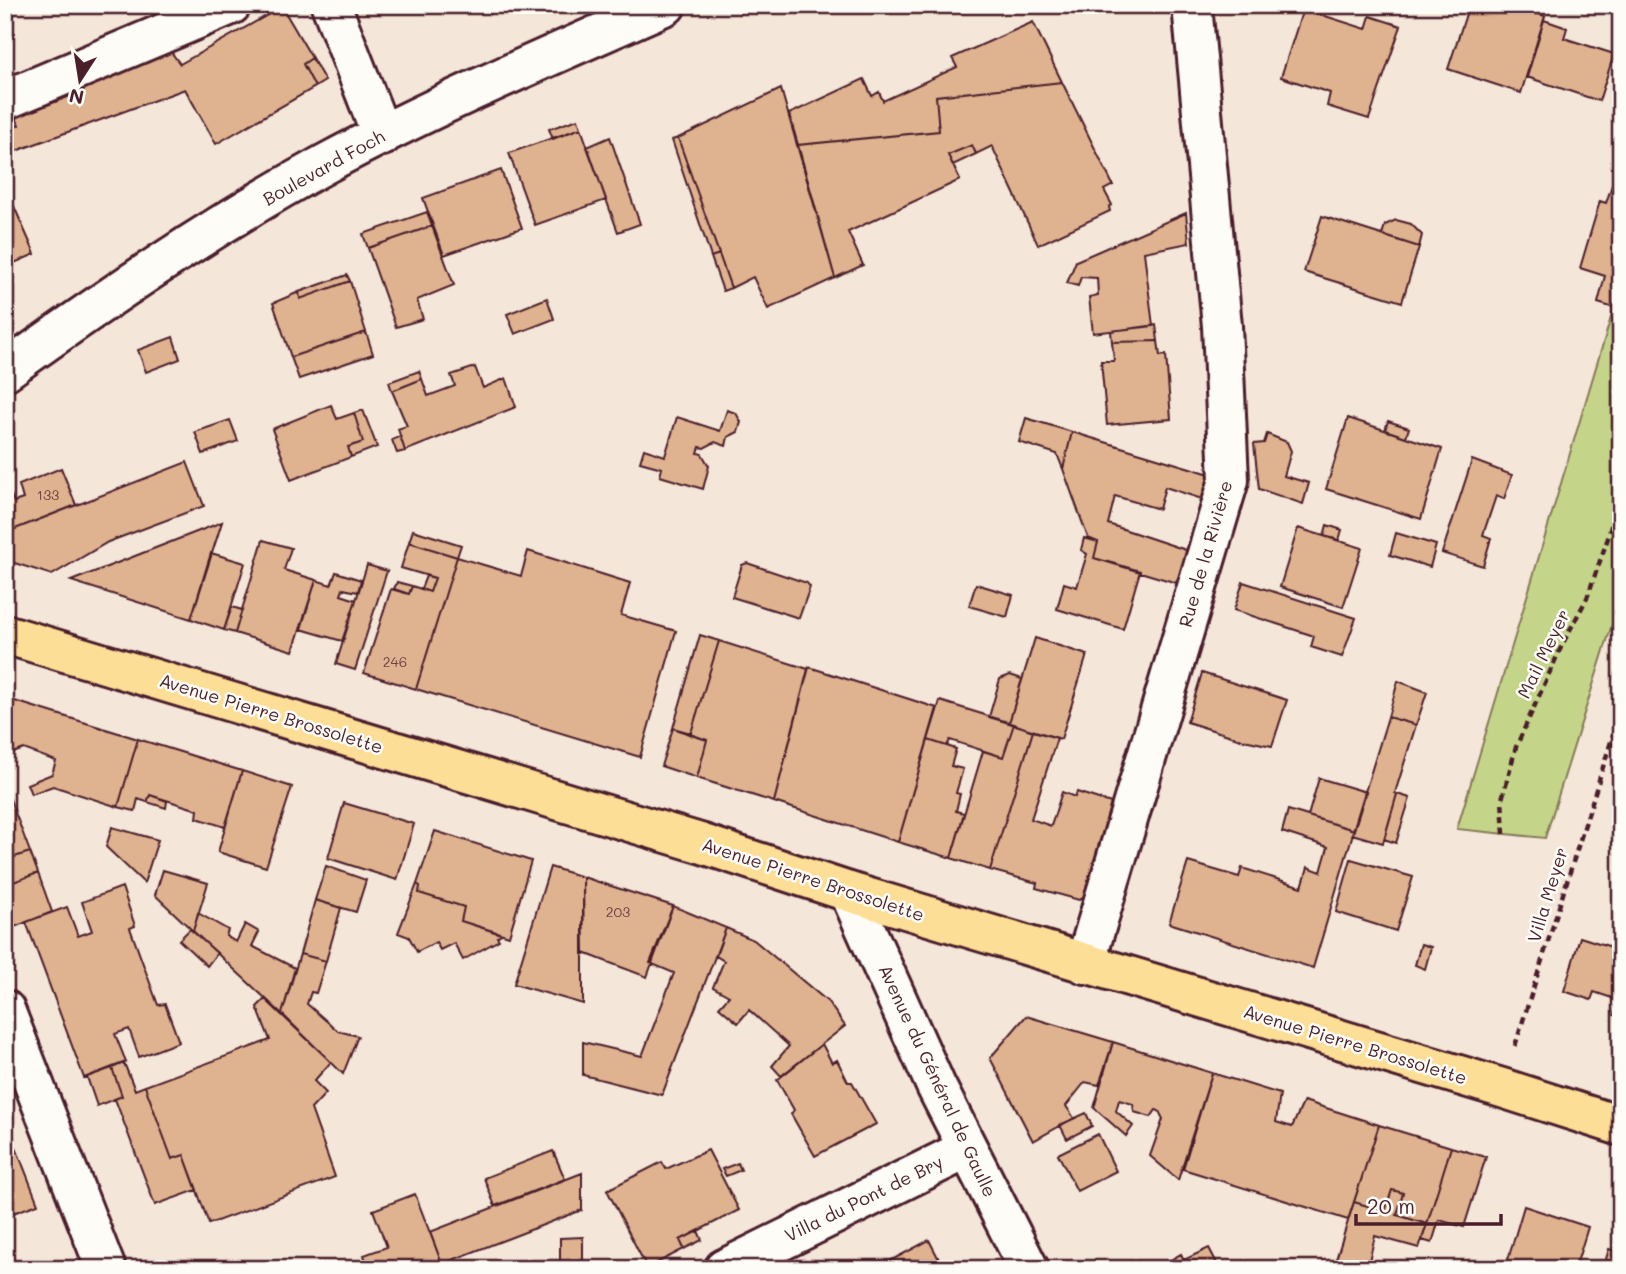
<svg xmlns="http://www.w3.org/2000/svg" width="1626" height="1274" font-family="Mali,sans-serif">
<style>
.green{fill:#c4d589;stroke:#877a5a;stroke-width:2}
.building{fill:#dfb290;stroke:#4a1f2b;stroke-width:2}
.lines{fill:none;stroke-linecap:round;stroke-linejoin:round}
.minor-casing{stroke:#4a1f2b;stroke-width:44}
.major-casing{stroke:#4a1f2b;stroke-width:44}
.path{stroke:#4a1f2b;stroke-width:4.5;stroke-dasharray:7 5;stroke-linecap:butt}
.minor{stroke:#fdfcf7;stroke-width:38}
.major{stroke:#fdde96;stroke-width:38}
.labels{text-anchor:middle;stroke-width:5;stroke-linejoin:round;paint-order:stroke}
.number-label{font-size:14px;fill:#6f4444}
.street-label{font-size:18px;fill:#4a1f2b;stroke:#fdfcf7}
</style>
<rect width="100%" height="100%" fill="#f4e6d8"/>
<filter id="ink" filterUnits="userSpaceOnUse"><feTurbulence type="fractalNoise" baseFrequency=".0143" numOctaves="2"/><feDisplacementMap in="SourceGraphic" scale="14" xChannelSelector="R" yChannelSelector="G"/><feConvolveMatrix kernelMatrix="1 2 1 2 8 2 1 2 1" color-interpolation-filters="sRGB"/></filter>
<g filter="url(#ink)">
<path class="green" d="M1621 284V596L1545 838 1457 829Z"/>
<path class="building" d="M1469 5H1509L1545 16 1521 93 1448 69Z
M282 7 312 58 303 64 315 87 216 144 185 89 5 155V130L19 125 16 117 81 92 77 84 168 48 180 64Z
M1303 9 1366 29 1370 16 1401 26 1369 119 1327 106 1330 93 1281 77Z
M1544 20 1567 28 1564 38 1614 54 1599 101 1527 77Z
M1033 22 1062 82 936 96 939 131 798 145 789 114 864 79 872 96 879 92 883 101 957 67 952 58Z
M312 58 325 81 315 87 303 64Z
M1062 82 1113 185 1104 190 1112 205 1109 207 1110 211 1038 245 992 146 976 154 972 145 948 155 960 180 848 232 863 265 835 278 798 145 939 131 936 96Z
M781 89 835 278 768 309 753 277 731 288 678 138Z
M578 119 581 128 553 139 549 129Z
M581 128 606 200 535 225 509 153Z
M610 137 640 224 618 232 587 147Z
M678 138 719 254 711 257 672 140Z
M972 145 976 154 953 165 948 155Z
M501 170 522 228 444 255 423 198Z
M1615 176 1621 178V284L1614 308 1598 303 1605 276 1580 268 1600 201 1606 203Z
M9 195 35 254 5 267V196Z
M427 212 432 226 368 248 363 234Z
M1186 213 1189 243 1144 252 1153 326 1093 333 1089 297 1098 295 1097 278 1081 277 1078 286 1067 283 1076 261Z
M1322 216 1419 247 1402 302 1304 272Z
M1396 220 1411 224 1422 235 1419 247 1382 235 1385 225Z
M432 226 454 285 417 300 423 319 396 327 368 248Z
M719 254 731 288 723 291 711 257Z
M347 275 350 281 300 299 299 292Z
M350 281 366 332 291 357 273 303 299 292 300 299Z
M547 298 554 319 515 334 507 314Z
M1156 325 1158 341 1112 342 1111 331Z
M366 332 373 354 299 379 291 357Z
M173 337 180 359 146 372 138 350Z
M1158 341 1160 356 1166 355 1171 419 1107 425 1101 361H1114L1112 342Z
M475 367 483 388 506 378 516 407 405 451 398 429 407 426 392 391 422 379 428 396 455 386 451 375Z
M419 371 422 379 392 391 389 382Z
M331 405 337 419 354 413 363 442 348 447 351 457 291 480 272 429Z
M363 410 377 447 351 457 348 447 363 442 354 413Z
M727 410 736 413 741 422 738 432 728 437 726 446 715 442 704 448 700 447 698 453 702 454 709 466 703 489 660 476 662 468 640 462 644 449 665 456 677 417 720 431Z
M1026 418 1072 432 1063 469 1057 454 1019 442Z
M1348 418 1442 449 1421 519 1326 489Z
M230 420 238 441 203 454 195 432Z
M1388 421 1409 428 1406 437 1385 430Z
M1072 432 1213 475 1205 500 1165 487 1159 509 1115 496 1108 524 1189 551 1180 584 1094 558 1098 542 1088 538 1063 469Z
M1267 434 1287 442 1291 451 1284 476 1309 483 1303 504 1259 489 1254 444 1264 443Z
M400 436 405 451 397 453 392 440Z
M1472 460 1512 475 1504 499 1496 496 1483 535 1491 538 1483 566 1442 553Z
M187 462 204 506 108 542 52 575 5 560V533Z
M61 468 76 505 5 533V489L8 488 14 502 23 499 19 485Z
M222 522 191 619 71 581Z
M1327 525 1342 530 1339 540 1324 536Z
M1298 528 1362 548 1343 607 1280 587Z
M413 530 461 545 457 557 409 542Z
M1396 533 1436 545 1430 567 1390 555Z
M1084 538 1098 542 1094 558 1140 571 1123 629 1057 609 1064 583 1077 587 1087 554 1081 550Z
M263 540 291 548 284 570 316 580 293 651 235 633Z
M409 542 457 557 416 689 364 673 391 589 409 594 412 586 430 592 435 578 401 568Z
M528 551 630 583 621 615 676 631 640 757 416 689 457 557 521 576Z
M211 553 245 563 224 630 191 619Z
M747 563 807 583 810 587 799 618 732 597 742 565Z
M367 565 387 571 355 670 336 664Z
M336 572 361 580 358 592 343 589 341 595 356 600 342 641 301 629 316 580 331 585Z
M426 576 435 578 430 592 421 589Z
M397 582 412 586 409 594 394 589Z
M1243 582 1356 618 1342 657 1311 647 1314 636 1234 610Z
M976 584 1013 595 1007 617 969 606Z
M232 607 242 610 235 633 224 630Z
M700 635 719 641 691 733 673 728Z
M1035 638 1087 655 1061 739 1009 723Z
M719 641 808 669 774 802 697 778 707 740 691 735V733Z
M809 667 937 708 898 842 774 802Z
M1202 673 1287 700 1272 746 1244 740 1187 722Z
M1010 675 1022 679 1009 723 989 717 1000 679Z
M1398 681 1427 692 1416 725 1388 717Z
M5 698 138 739 118 807 53 786 31 794 27 784 52 774 56 761 24 749 5 756Z
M940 701 1014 724 1003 757 950 740 947 746 928 740Z
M1388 717 1416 725 1395 793 1397 794 1383 843 1352 834Z
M1014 724 1033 731 990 870 951 858 983 751 1003 757Z
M673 728 707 740 697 778 661 766Z
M1033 731 1057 738 1031 819 1051 826 1062 792 1075 797 1077 792 1111 803 1110 810 1116 811 1091 895 1079 900 1036 888 1037 883 990 870Z
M138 739 242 771 225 827 197 818 198 810 150 795 147 802 138 799 135 811 118 807Z
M928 740 956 749 951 766 963 769 956 793 960 794 956 811 964 813 951 858 898 842Z
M242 771 292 787 266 867 218 852Z
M1319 778 1366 792 1354 830 1308 816Z
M5 786 30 852 5 860Z
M1397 794 1410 798 1396 843 1384 839Z
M150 795 167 801 166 808 147 802Z
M344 803 414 824 397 880 328 858Z
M1288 810 1354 830 1313 968 1169 923 1188 862 1239 877 1242 868 1302 887 1308 867 1321 872 1328 847 1282 832Z
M112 827 158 840 144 883 106 847Z
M435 831 531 861 509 936 461 921 464 907 419 893 420 886 417 884Z
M30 852 38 873 5 885V860Z
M1351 859 1413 877 1396 931 1336 912Z
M326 866 366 880 356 912 315 900Z
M550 867 583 877V1004L514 984Z
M163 870 208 883 193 931 155 895Z
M38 873 52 912 12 928 5 910V885Z
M583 877 673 906 647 977 584 953Z
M417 884 420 886 419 893 464 907 461 921 501 934 497 937 499 940 463 960 454 943 440 950 436 942 417 952 409 937 398 933Z
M122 887 135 926 130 928 158 1005 165 1004 179 1042 139 1057 129 1029 115 1034 126 1062 84 1078 26 922 67 907 78 936 92 931 82 902Z
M315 900 341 908 326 961 300 954Z
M673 906 726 928 662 1095 583 1075V1042L642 1056 674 973 650 963Z
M198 913 228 930 226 936 236 942 245 924 259 932 252 946 295 968 282 1014 193 931Z
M726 928 754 940 828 1002 845 1026 781 1076 772 1066 789 1046 749 1010 738 1023 719 1007 729 996 713 987 724 961 716 956Z
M190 929 217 953 207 966 179 940Z
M1580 937 1621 950V1017L1614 1015 1618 1000 1594 992 1591 1000 1564 991Z
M1421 944 1431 947 1425 969 1415 965Z
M300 954 326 961 316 993 311 992 307 1004 338 1031 358 1036 343 1074 282 1014Z
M265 999 331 1062 314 1081 326 1093 311 1109 335 1177 209 1224 184 1155 172 1159 145 1086 270 1040 257 1007Z
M1026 1016 1113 1042 1099 1085 1085 1082 1066 1106 1074 1118 1033 1141 990 1058Z
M1113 1042 1212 1073 1178 1180 1150 1156 1163 1119 1159 1111 1156 1110 1151 1117 1134 1112 1133 1104 1119 1100 1116 1111 1133 1126 1126 1136 1094 1108Z
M822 1044 832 1063 837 1060 848 1082H852L876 1124 815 1156 791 1114 794 1110 777 1080Z
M124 1063 135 1090 145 1086 172 1159 184 1155 197 1190 155 1205 115 1099 122 1096 112 1068Z
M112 1068 122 1096 97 1106 87 1077Z
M1212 1073 1280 1094 1276 1122 1292 1127 1304 1101 1379 1125 1348 1220 1183 1169Z
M1086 1113 1092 1126 1067 1139 1060 1125Z
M1379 1125 1451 1147 1427 1224 1397 1215 1403 1193 1392 1190 1385 1211 1354 1202Z
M10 1132 38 1204 5 1216V1134Z
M1098 1134 1116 1171 1077 1191 1058 1154Z
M1451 1147 1486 1157 1464 1227 1439 1220 1432 1243 1422 1240Z
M708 1150 739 1210 680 1240 684 1249 647 1268 607 1190 662 1162 666 1169Z
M553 1151 565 1179 495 1206 484 1178Z
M738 1163 741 1170 726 1176 722 1169Z
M582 1173V1210L442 1264 430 1232Z
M1392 1190 1403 1193 1397 1215 1427 1224 1419 1248 1375 1236 1367 1269H1333L1354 1202 1385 1211Z
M415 1194 442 1264 428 1269H369L364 1255 387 1247 373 1210Z
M1524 1206 1588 1227 1575 1269H1525L1507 1263Z
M698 1231 702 1240 684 1249 680 1240Z
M583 1237V1269H560V1238Z
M929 1240 944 1269H875Z
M1209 1248 1220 1269H1155L1181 1254 1184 1260Z
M1609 1249 1621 1252V1269H1603Z"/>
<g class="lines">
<g class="minor-casing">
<path id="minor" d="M331 5 382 136
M5 100 231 5
M5 371C108 297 214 225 325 164 435 105 552 55 666 5
M849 892 936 1086 1029 1269
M1085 964 1229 480 1222 326 1192 5
M5 1010 106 1269
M724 1269 967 1149"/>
</g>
<g class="major-casing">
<path id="major" d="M5 634 700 843 849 892 1502 1088 1621 1126"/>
</g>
<path class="path" d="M1504 834 1502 799 1516 747 1563 643 1587 598 1608 538 1621 487
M1515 1046 1621 710"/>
<use href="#minor" class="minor"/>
<use href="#major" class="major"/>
</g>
</g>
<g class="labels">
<g class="number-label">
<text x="48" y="500">133</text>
<text x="395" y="667">246</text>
<text x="618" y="917">203</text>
</g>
<g class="street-label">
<text transform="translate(324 168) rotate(-29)" y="6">Boulevard Foch</text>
<text transform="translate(1206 554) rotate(-74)" y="6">Rue de la Rivière</text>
<text transform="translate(1544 654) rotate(-64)" y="6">Mail Meyer</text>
<text transform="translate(271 714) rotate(17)" y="6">Avenue Pierre Brossolette</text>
<text transform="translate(813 880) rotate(18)" y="6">Avenue Pierre Brossolette</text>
<text transform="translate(1548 895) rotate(-73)" y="6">Villa Meyer</text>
<text transform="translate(1355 1045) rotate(17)" y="6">Avenue Pierre Brossolette</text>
<text transform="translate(937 1081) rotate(65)" y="6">Avenue du Général de Gaulle</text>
<text transform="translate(864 1199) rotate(-26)" y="6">Villa du Pont de Bry</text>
</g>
</g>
<rect width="1626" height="1274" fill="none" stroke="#fdfcf7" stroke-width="28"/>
<rect x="14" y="14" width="1598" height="1246" fill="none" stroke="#4a1f2b" stroke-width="2.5" filter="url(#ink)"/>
<g transform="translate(80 80) rotate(192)" stroke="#fdfcf7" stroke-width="5" paint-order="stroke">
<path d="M0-5L12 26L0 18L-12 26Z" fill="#4a1f2b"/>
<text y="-10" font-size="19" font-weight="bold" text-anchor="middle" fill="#4a1f2b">N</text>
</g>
<path d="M1356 1214v10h145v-10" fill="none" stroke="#4a1f2b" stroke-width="3.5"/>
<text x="1367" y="1214" font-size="21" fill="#4a1f2b" stroke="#fdfcf7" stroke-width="5" paint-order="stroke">20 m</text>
</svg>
